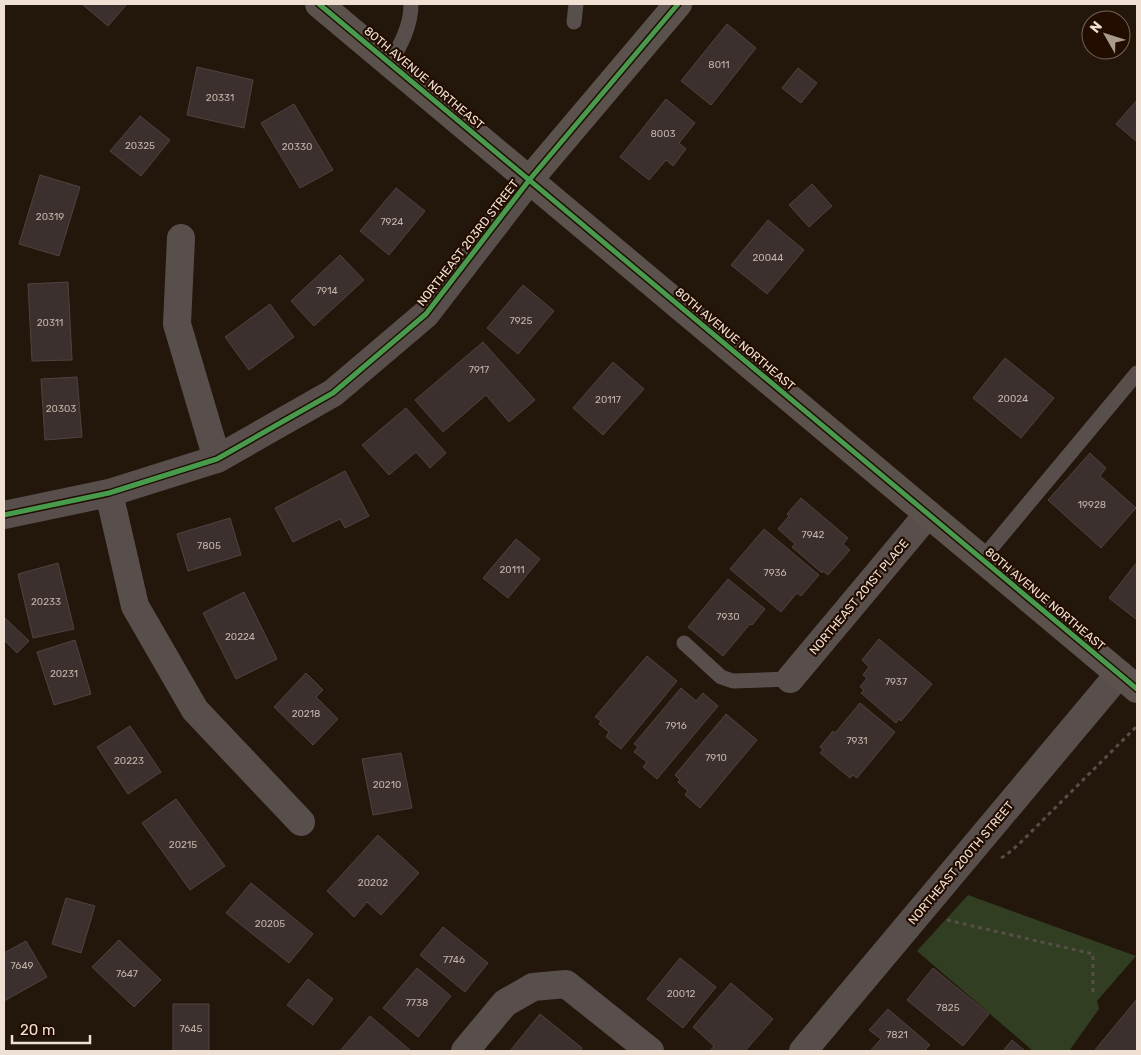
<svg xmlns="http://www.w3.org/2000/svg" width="1141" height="1055" font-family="Rubik,sans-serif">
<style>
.green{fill:#313e22}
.building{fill:#3c302e;stroke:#4f4340}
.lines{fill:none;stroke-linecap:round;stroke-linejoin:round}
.path{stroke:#574e49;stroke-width:3;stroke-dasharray:4 4;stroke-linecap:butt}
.lane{stroke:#584f4d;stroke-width:15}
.street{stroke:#584f4d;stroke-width:28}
.secondary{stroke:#5b514d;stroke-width:28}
.cycleway-casing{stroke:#220d00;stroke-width:8}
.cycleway{stroke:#469c4c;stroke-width:5}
.labels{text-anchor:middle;stroke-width:4.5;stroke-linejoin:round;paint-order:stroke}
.number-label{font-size:10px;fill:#c3b4aa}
.street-label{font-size:12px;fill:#f0e0d3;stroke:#220d00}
</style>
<rect width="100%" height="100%" fill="#23170c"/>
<path class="green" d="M968 895 1136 956 1097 1001 1099 1009 1069 1051H1033L917 951Z"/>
<path class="building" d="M82 4H127L108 26Z
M727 24 756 48 711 105 681 81Z
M197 67 253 80 244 128 187 115Z
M798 68 817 83 801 103 782 88Z
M666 99 695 123 679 143 686 149 673 166 666 160 649 180 620 157Z
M1137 100V139L1136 141 1116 124Z
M294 104 333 170 300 188 261 123Z
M140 116 170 140 141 176 110 151Z
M40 175 80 187 59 256 19 244Z
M812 184 832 206 809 227 789 205Z
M396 188 425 211 389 255 360 231Z
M768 220 804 250 767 294 731 265Z
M340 255 364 280 314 326 291 301Z
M68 282 72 360 32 361 28 284Z
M523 285 554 311 518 354 487 328Z
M270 304 294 337 249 370 225 337Z
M483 342 535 400 509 422 486 395 443 432 415 400Z
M1005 358 1054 398 1021 438 973 398Z
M613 362 644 389 603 435 573 408Z
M77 377 82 437 45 440 41 379Z
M406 408 446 453 430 468 416 452 389 475 362 445Z
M1090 453 1106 468 1100 476 1136 508 1101 548 1048 500Z
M345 471 369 516 345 528 340 519 293 542 275 508Z
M801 498 848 538 843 544 850 550 828 575 823 571 822 573 792 547 795 544 778 529 789 516 787 514Z
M230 518 241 555 188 571 177 534Z
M764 529 819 575 801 596 797 593 781 612 730 569Z
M516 539 540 559 508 598 483 578Z
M1137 562V620L1109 598Z
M58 563 74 629 33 638 18 574Z
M728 579 765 609 752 625 750 624 723 656 688 627Z
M244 592 277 659 236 679 203 613Z
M4 617 29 641 17 653 4 640Z
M879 639 932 684 901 721 899 719 896 723 861 693 864 690 860 687 867 678 863 675 869 667 862 660Z
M75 640 91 694 54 705 37 652Z
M647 656 677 681 621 749 606 737 609 732 599 724 601 721 595 717Z
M306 673 323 690 316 697 338 719 313 745 274 707Z
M681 688 696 701 703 693 718 706 657 779 643 767 647 762 634 752 638 747 634 744Z
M860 703 895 732 857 778 853 775 850 778 820 753 823 750 820 747 833 731 835 733Z
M726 714 757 740 700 808 685 795 688 791 678 782 680 780 675 775Z
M130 726 161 772 128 794 97 747Z
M401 753 412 808 373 815 362 759Z
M176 799 225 866 190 890 142 823Z
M378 835 419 873 381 915 367 902 354 917 327 891Z
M251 883 313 934 289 963 226 913Z
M66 898 95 906 81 953 52 944Z
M443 927 488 963 465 992 420 955Z
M119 940 161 980 134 1007 92 967Z
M26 941 47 977 4 1001V953Z
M680 958 716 987 683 1028 647 999Z
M417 968 451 996 418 1037 383 1008Z
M933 968 989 1014 963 1046 907 1000Z
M308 979 333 999 313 1025 287 1005Z
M731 983 773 1019 745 1051H710L714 1046 693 1027Z
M1137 999V1051H1096L1095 1050Z
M173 1004H209V1051H173Z
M888 1009 930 1045 924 1051H870L881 1039 869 1030Z
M540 1014 582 1048 580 1051H510Z
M370 1016 410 1050 409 1051H340Z
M1012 1040 1025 1051H1003Z"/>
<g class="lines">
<path class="path" d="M1001 858 1005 856 1019 844 1137 726
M947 920 1093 954V992"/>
<path class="lane" d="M574 22 576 4
M390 63C401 44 411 26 411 4
M982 559 1137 373
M684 643 721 677 733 681 790 679"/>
<path class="street" d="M181 238 177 324 217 459
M109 493 135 606 195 710 301 822
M4 515 109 493 217 459 333 393 426 314 530 179
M790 679 928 514
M465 1051 505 1003 533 987 566 984 650 1051
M803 1051 1119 674"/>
<path class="secondary" d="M319 4 1137 689
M530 179 678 4"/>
<g class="cycleway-casing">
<path id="cycleway" d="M319 4 1137 689
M4 515 109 493 217 459 333 393 426 314 530 179 678 4"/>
</g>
<use href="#cycleway" class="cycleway"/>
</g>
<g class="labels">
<g class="number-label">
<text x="719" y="68">8011</text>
<text x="220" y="101">20331</text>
<text x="663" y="137">8003</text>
<text x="140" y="149">20325</text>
<text x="297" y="150">20330</text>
<text x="50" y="220">20319</text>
<text x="392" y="225">7924</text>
<text x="768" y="261">20044</text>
<text x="327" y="294">7914</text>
<text x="521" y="324">7925</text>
<text x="50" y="326">20311</text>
<text x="479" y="373">7917</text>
<text x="1013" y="402">20024</text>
<text x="608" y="403">20117</text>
<text x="61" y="412">20303</text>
<text x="1092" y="508">19928</text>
<text x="813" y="538">7942</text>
<text x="209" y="549">7805</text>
<text x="512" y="573">20111</text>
<text x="775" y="576">7936</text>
<text x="46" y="605">20233</text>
<text x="728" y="620">7930</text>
<text x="240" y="640">20224</text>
<text x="64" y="677">20231</text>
<text x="896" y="685">7937</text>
<text x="306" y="717">20218</text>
<text x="676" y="729">7916</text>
<text x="857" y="744">7931</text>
<text x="716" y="761">7910</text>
<text x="129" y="764">20223</text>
<text x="387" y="788">20210</text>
<text x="183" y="848">20215</text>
<text x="373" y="886">20202</text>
<text x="270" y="927">20205</text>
<text x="454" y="963">7746</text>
<text x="22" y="969">7649</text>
<text x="127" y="977">7647</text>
<text x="681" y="997">20012</text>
<text x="417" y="1006">7738</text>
<text x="948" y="1011">7825</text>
<text x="191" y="1032">7645</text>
<text x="897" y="1038">7821</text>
</g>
<g class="street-label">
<text transform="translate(424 78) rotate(40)" y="4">80TH AVENUE NORTHEAST</text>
<text transform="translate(468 243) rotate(-52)" y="4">NORTHEAST 203RD STREET</text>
<text transform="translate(735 339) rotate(40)" y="4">80TH AVENUE NORTHEAST</text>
<text transform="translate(859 597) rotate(-50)" y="4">NORTHEAST 201ST PLACE</text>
<text transform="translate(1045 599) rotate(40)" y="4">80TH AVENUE NORTHEAST</text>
<text transform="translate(961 863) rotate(-50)" y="4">NORTHEAST 200TH STREET</text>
</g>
</g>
<rect width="1141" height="1055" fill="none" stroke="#f0e0d3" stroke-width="10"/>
<g transform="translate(1106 35) rotate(309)"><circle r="24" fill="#220d00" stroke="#746154"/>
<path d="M0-4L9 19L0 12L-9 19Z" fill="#a89a8d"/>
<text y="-8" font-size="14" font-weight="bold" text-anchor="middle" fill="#f0e0d3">N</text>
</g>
<path d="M12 1035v8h78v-8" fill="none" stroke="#f0e0d3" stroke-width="2.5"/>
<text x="20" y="1035" font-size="15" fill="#f0e0d3" stroke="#220d00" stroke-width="4" paint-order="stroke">20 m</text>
</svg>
